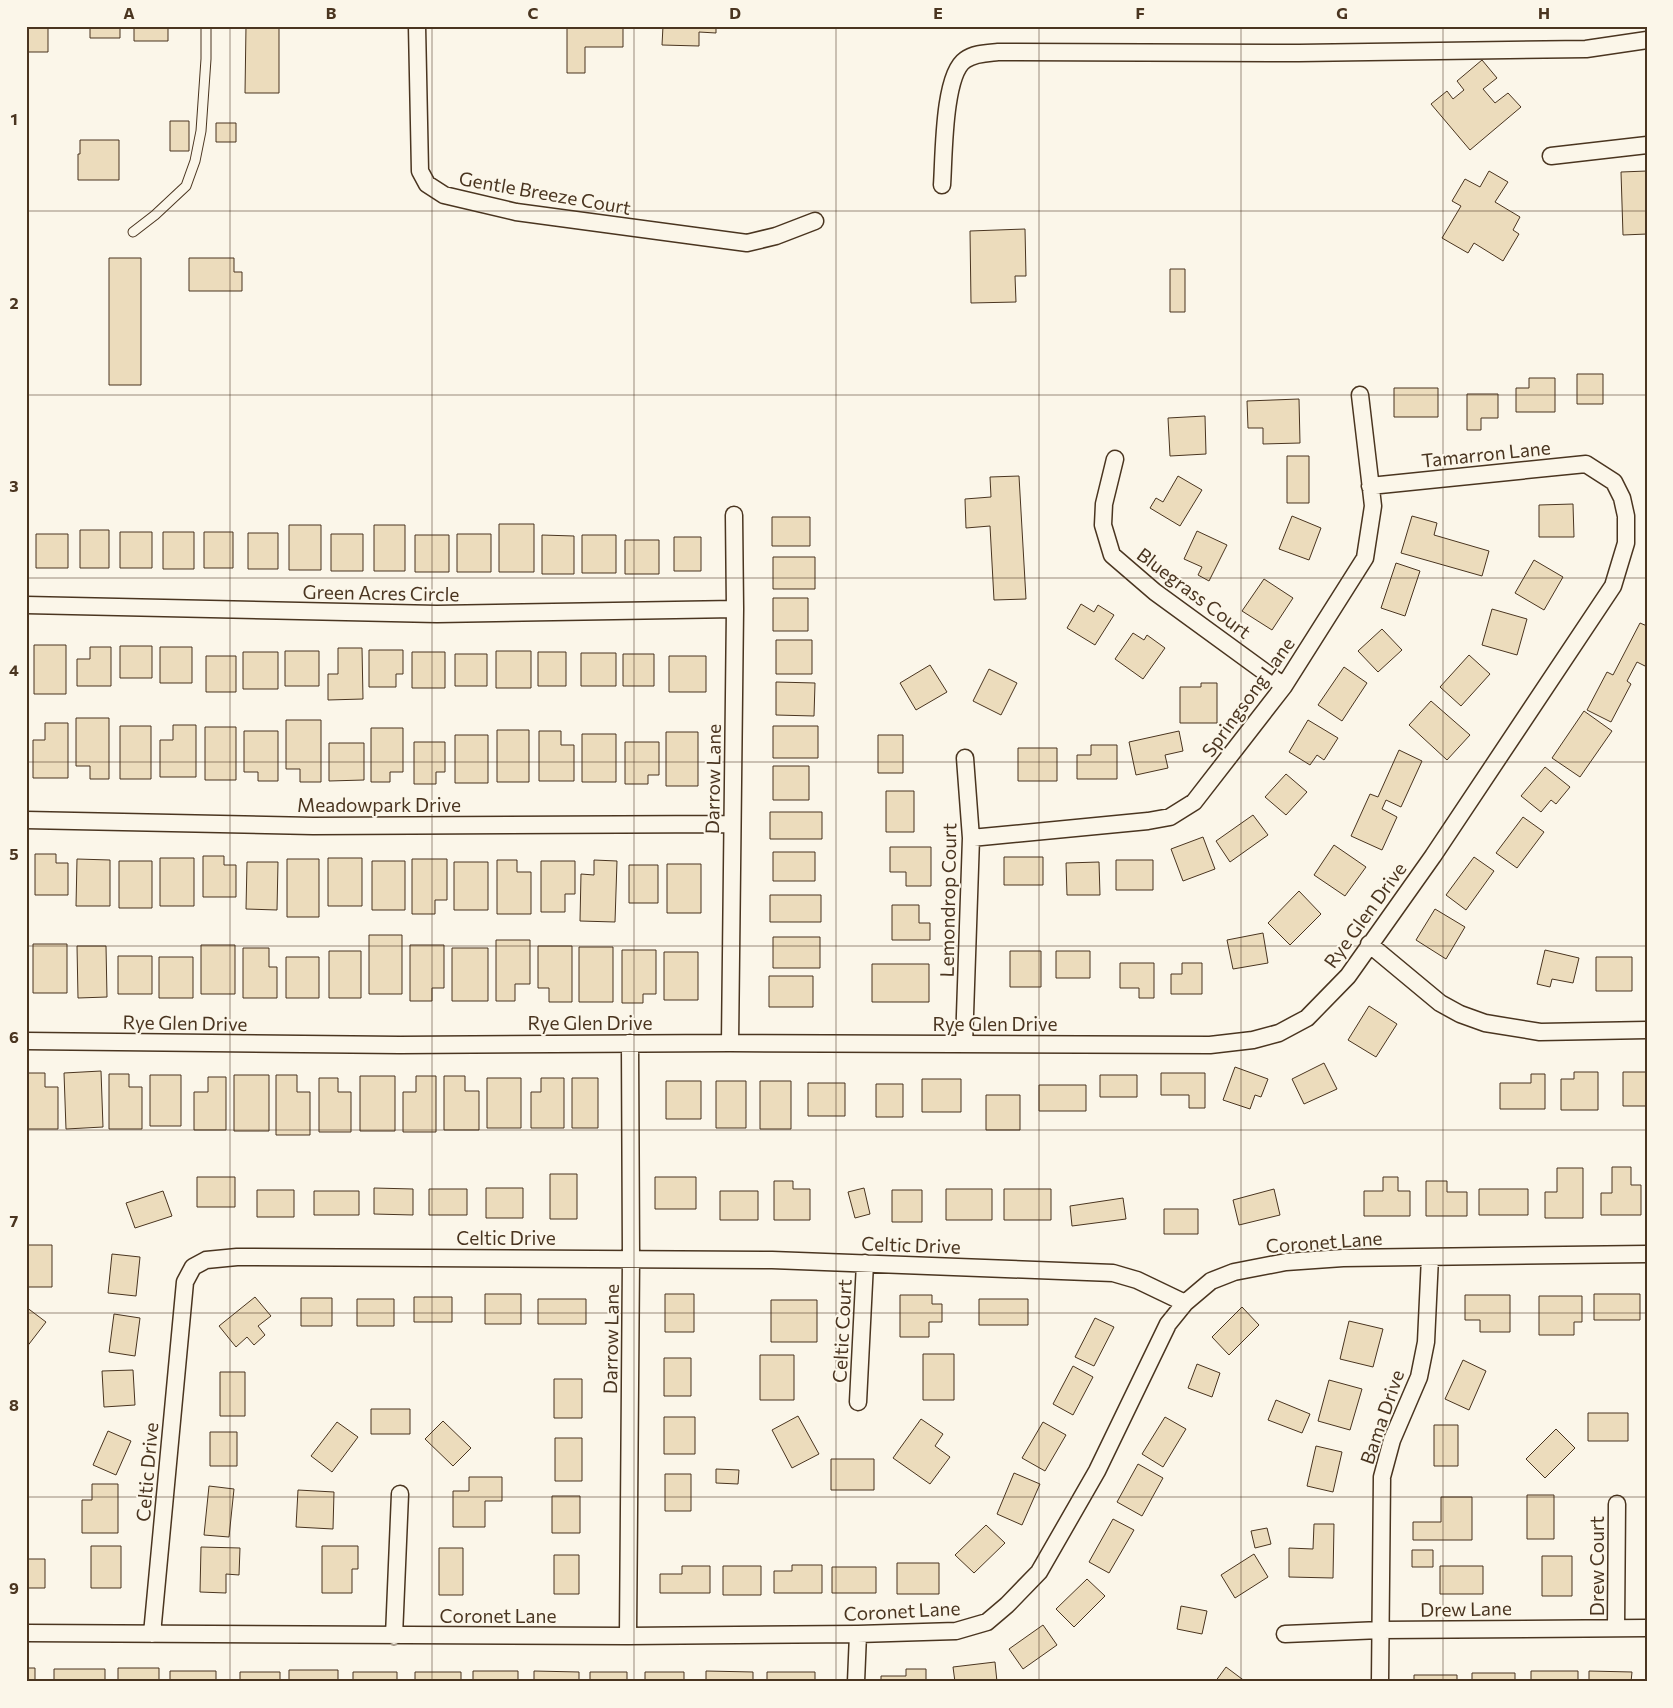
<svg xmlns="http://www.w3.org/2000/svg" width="1673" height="1708" font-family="Commissioner,sans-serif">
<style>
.building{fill:#ecdcbc;stroke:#4a3520}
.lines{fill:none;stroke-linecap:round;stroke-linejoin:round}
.service-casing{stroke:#4a3520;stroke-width:11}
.minor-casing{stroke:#4a3520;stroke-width:19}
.service{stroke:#fbf6e9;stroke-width:9}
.minor{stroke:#fbf6e9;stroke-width:16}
.grid{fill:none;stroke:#4a3520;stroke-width:1;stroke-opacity:0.55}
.labels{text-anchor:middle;stroke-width:4;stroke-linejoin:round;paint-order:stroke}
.street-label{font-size:19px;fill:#4a3520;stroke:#fbf6e9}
.neatline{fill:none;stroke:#4a3520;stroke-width:2}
.grid-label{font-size:16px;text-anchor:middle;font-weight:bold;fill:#4a3520}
</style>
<rect width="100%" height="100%" fill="#fbf6e9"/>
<path class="building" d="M26 26H48V52H26Z
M90 26H120V38H90Z
M134 26H168V41H134Z
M246 26H279V93H245Z
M567 26H623V47H585V73H567Z
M663 26H716V33L699 32V46L662 45Z
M1482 60 1497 78 1483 89 1495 103 1508 93 1521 107 1470 150 1431 104 1447 91 1453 99 1464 90 1457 81Z
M170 121H189V151H170Z
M216 123H236V142H216Z
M80 140H119V180H78V154H80Z
M1489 171 1508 182 1495 202 1520 217 1513 230 1519 234 1503 261 1474 243 1468 253 1442 238 1461 206 1452 201 1465 179 1480 187Z
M1647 171V234L1623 235 1621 172Z
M1025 229 1026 276H1015L1016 302 971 303 970 231Z
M109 258H141V385H109Z
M189 258H234V272H242V291H189Z
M1170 269H1185V312H1170Z
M1577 374H1603V404H1577Z
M1529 378H1555V412H1516V388H1529Z
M1394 388H1438V417H1394Z
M1467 394H1498V418H1481V430H1467Z
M1299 399 1300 443 1263 444V428H1248L1247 401Z
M1205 416 1206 454 1170 456 1168 418Z
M1287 456H1309V503H1287Z
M1019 476 1026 599 994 600 990 526 966 528 965 499 991 497 990 477Z
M1178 476 1202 490 1180 526 1150 508 1156 498 1163 502Z
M1573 504 1574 537H1539V505Z
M1292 516 1321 528 1309 560 1279 549Z
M1412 516 1437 523 1434 535 1489 551 1482 576 1401 553Z
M772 517H810V546H772Z
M499 524H534V572H499Z
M289 525H321V570H289Z
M374 525H405V571H374Z
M80 530H109V568H80Z
M1197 531 1227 545 1209 581 1198 575 1202 567 1184 559Z
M120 532H152V568H120Z
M163 532H194V569H163Z
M204 532H233V568H204Z
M248 533H278V569H248Z
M36 534H68V568H36Z
M331 534H363V571H331Z
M457 534H491V572H457Z
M415 535H449V572H415Z
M542 535 574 536V574H542Z
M582 535H616V573H582Z
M674 537H701V571H674Z
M625 540H659V574H625Z
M773 557H815V589H773Z
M1534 560 1563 577 1544 610 1515 593Z
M1396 563 1420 571 1405 616 1381 608Z
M1264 579 1293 598 1272 630 1242 611Z
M773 598H808V631H773Z
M1081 604 1094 612 1098 605 1114 615 1095 645 1067 628Z
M1492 609 1527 619 1517 655 1482 645Z
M1640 623 1647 626V667L1637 662 1627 681 1631 684 1611 722 1587 710 1607 672 1613 675Z
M1382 629 1402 650 1378 672 1358 651Z
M1133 633 1144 640 1147 635 1165 648 1143 679 1115 659Z
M776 640H812V674H776Z
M34 645H66V694H34Z
M120 646H152V678H120Z
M90 647H111V686H77V659H90Z
M160 647H192V683H160Z
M338 648H362L363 699 328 700V674H338Z
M369 650H403V674H396V687H369Z
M285 651H319V686H285Z
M496 651H531V688H496Z
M243 652H278V689H243Z
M412 652H445V688H412Z
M538 652H566V686H538Z
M581 653H616V686H581Z
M455 654H487V686H455Z
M623 654H654V686H623Z
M1469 655 1490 674 1461 706 1440 687Z
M206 656H236V692H206Z
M669 656H706V692H669Z
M930 665 947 692 916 710 900 683Z
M1344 667 1367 683 1342 721 1318 705Z
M989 669 1017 683 1001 715 973 701Z
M776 682 815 683 814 716 776 715Z
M1201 683H1217V723H1180V687H1201Z
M1431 701 1470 735 1447 760 1409 725Z
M1584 711 1612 731 1580 777 1552 758Z
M76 718H109V779H90V766H76Z
M286 720H321V782H300V769H286Z
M1308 720 1338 738 1324 760 1317 755 1310 765 1289 752Z
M45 723H68V778H33V740H45Z
M173 725H196V777H160V740H173Z
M120 726H151V779H120Z
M773 726H818V758H773Z
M205 727H236V780H205Z
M371 728H403V772H390V782H371Z
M497 730H529V782H497Z
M244 731H278V781H258V772H244Z
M539 731H561V745H574V781H539Z
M1179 731 1183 751 1165 755 1168 768 1136 775 1129 742Z
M666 732H698V786H666Z
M582 734H616V782H582Z
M455 735H488V783H455Z
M878 735H903V773H878Z
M414 742H445V772H436V784H414Z
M625 742H659V775H648V784H625Z
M329 743H364V780L329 781Z
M1091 745H1117V779H1077V755H1091Z
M1018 748H1057V781H1018Z
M1399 750 1422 761 1401 807 1386 800 1382 809 1397 817 1382 850 1351 836 1370 794 1378 797Z
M773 766H809V800H773Z
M1545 767 1570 787 1556 804 1551 800 1541 812 1521 796Z
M1286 774 1307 792 1286 815 1265 797Z
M886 791H914V832H886Z
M770 812H822V839H770Z
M1253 815 1268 835 1230 862 1216 841Z
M1523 817 1544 832 1517 868 1496 853Z
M1203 837 1215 869 1183 881 1171 849Z
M1334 845 1366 867 1345 896 1314 875Z
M890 847H931V886H906V872H890Z
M773 852H815V881H773Z
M35 854H56V863H68V895H35Z
M203 856H224V865H236V897H203Z
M1004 857H1043V885H1004Z
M1474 857 1494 871 1466 910 1446 895Z
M160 858H194V906H160Z
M328 858H362V906H328Z
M77 859 110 860V906H76Z
M287 859H319V917H287Z
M412 859H447V900H435V914H412Z
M497 860H517V872H531V914H497Z
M594 860 617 861 615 922 580 921 581 874 594 875Z
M1116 860H1153V890H1116Z
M119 861H152V908H119Z
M372 861H405V910H372Z
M541 861H575V894H565V912H541Z
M247 862H278L277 910 246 909Z
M454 862H488V910H454Z
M1099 862 1100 895H1067L1066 863Z
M667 864H701V913H667Z
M629 865H658V903H629Z
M1299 891 1321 914 1290 945 1268 923Z
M770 895H821V922H770Z
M892 905H919V923H930V940H892Z
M1435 909 1465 927 1446 959 1416 940Z
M1263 933 1268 963 1233 969 1227 940Z
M369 935H402V994H369Z
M773 937H820V968H773Z
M496 940H530V984H515V1001H496Z
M33 944H67V993H33Z
M201 945H235V994H201Z
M410 945H444V988H432V1001H410Z
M77 946H106L107 997 78 998Z
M538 946H572V1002H549V988H538Z
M579 947H613V1002H579Z
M243 948H269V967H277V998H243Z
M452 948H488V1001H452Z
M622 950H656V994H643V1003H622Z
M1545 950 1579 958 1573 983 1552 979 1550 987 1537 984Z
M329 951H361V998H329Z
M1010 951H1041V987H1010Z
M1056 951H1090V978H1056Z
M664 952H698V1000H664Z
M118 956H152V994H118Z
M159 957H193V998H159Z
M286 957H319V998H286Z
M1596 957H1632V991H1596Z
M1120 963H1154V998H1139V988H1120Z
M1182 963H1202V994H1171V974H1182Z
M872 964H929V1002H872Z
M769 976H813V1007H769Z
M1369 1006 1397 1024 1376 1057 1348 1040Z
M1324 1063 1337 1089 1304 1104 1292 1079Z
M1235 1067 1268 1079 1261 1097 1255 1095 1250 1109 1223 1100Z
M101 1071 103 1127 66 1129 64 1073Z
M1574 1072H1598V1110H1561V1079H1574Z
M1623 1072H1647V1106H1623Z
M26 1073H45V1087H58V1129H26Z
M1161 1073H1205V1108H1189V1095H1161Z
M109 1074H129V1087H142V1129H109Z
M1531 1074H1545V1109H1500V1083H1531Z
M150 1075H181V1126H150Z
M234 1075H269V1131H234Z
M276 1075H297V1092H310V1135H276Z
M1100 1075H1137V1097H1100Z
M360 1076H395V1131H360Z
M416 1076H436V1132H403V1092H416Z
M444 1076H465V1091H479V1130H444Z
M208 1077H226V1130H194V1092H208Z
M319 1078H338V1092H351V1132H319Z
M487 1078H521V1128H487Z
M541 1078H564V1128H531V1092H541Z
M572 1078H598V1128H572Z
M922 1079H961V1112H922Z
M666 1081H701V1119H666Z
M716 1081H746V1128H716Z
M760 1081H791V1129H760Z
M808 1083H845V1116H808Z
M876 1084H903V1117H876Z
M1039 1085H1086V1111H1039Z
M986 1095H1020V1130H986Z
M1612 1167H1631V1185H1641V1215H1601V1193H1612Z
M1557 1168H1583V1218H1545V1192H1557Z
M550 1174H577V1219H550Z
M197 1177H235V1207H197Z
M655 1177H696V1209H655Z
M1383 1177H1398V1191H1410V1216H1364V1191H1383Z
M774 1181H793V1189H810V1220H774Z
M1426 1181H1447V1192H1467V1216H1426Z
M374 1188 413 1189V1215L374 1214Z
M486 1188H523V1218H486Z
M864 1188 870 1214 855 1218 848 1192Z
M429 1189H467V1215H429Z
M946 1189H992V1220H946Z
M1004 1189H1051V1220H1004Z
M1274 1189 1280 1215 1239 1225 1233 1200Z
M1479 1189H1528V1215H1479Z
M257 1190H294V1217H257Z
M892 1190H922V1222H892Z
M163 1191 172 1216 135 1228 126 1203Z
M314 1191H359V1215H314Z
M720 1191H758V1220H720Z
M1123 1198 1126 1219 1072 1226 1070 1206Z
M1164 1209H1198V1234H1164Z
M26 1245H52V1287H26Z
M112 1254 140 1257 136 1296 108 1293Z
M485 1294H521V1324H485Z
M665 1294H694V1332H665Z
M1594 1294H1640V1320H1594Z
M900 1295H932V1304H942V1322H929V1337H900Z
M1465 1295H1510V1332H1480V1320H1465Z
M1539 1296H1582V1322H1574V1335H1539Z
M255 1297 271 1316 258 1326 265 1335 254 1345 247 1337 236 1347 219 1326Z
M414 1297H452V1322H414Z
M301 1298H332V1326H301Z
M357 1299H394V1326H357Z
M538 1299H586V1324H538Z
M979 1299H1028V1325H979Z
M771 1300H817V1342H771Z
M26 1307 46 1322 26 1348Z
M1242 1307 1259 1325 1229 1355 1212 1337Z
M114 1314 140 1318 135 1356 109 1352Z
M1095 1318 1114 1327 1094 1366 1075 1357Z
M1349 1321 1383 1329 1373 1367 1340 1359Z
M923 1354H954V1400H923Z
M760 1355H794V1400H760Z
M664 1358H691V1396H664Z
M1463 1360 1486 1371 1469 1410 1445 1399Z
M1197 1364 1220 1373 1212 1397 1188 1388Z
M1073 1366 1093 1377 1073 1415 1053 1404Z
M133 1370 135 1405 104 1407 102 1371Z
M220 1372H245V1416H220Z
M554 1379H582V1418H554Z
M1329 1380 1362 1389 1350 1430 1318 1421Z
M1276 1400 1310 1414 1302 1433 1268 1420Z
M371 1409H410V1434H371Z
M1588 1413H1628V1441H1588Z
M798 1416 819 1454 792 1468 772 1430Z
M664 1417H695V1454H664Z
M1165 1417 1186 1429 1163 1467 1142 1454Z
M921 1419 943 1434 935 1446 950 1457 930 1484 893 1458Z
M443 1421 471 1448 453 1466 425 1439Z
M337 1422 358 1437 332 1472 311 1456Z
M1043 1422 1066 1435 1045 1471 1022 1458Z
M1434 1425H1458V1466H1434Z
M1556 1429 1575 1448 1545 1478 1526 1459Z
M108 1431 131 1441 116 1475 93 1465Z
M210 1432H237V1466H210Z
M555 1438H582V1481H555Z
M1316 1446 1342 1452 1333 1492 1307 1486Z
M831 1459H874V1490H831Z
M1138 1464 1163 1478 1142 1516 1117 1502Z
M716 1469 739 1470 738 1484 716 1483Z
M1014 1473 1040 1484 1022 1525 997 1514Z
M665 1474H691V1511H665Z
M469 1477H502V1501H485V1527H453V1491H469Z
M92 1484H118V1533H82V1500H92Z
M209 1486 234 1489 229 1537 204 1535Z
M298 1490 334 1492 333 1529 296 1527Z
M1527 1495H1554V1539H1527Z
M552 1496H580V1533H552Z
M1441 1497H1472V1540H1413V1522H1441Z
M1113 1519 1134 1530 1109 1573 1089 1562Z
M1314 1524H1334L1333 1578 1289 1577V1548L1313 1549Z
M986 1525 1005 1543 974 1573 955 1555Z
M1267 1528 1271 1544 1255 1548 1251 1531Z
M91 1546H121V1588H91Z
M322 1546H358V1569H352V1593H322Z
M201 1547 240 1548 239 1575 226 1574V1593L200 1592Z
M439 1548H463V1595H439Z
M1412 1550H1433V1567H1412Z
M1254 1554 1268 1577 1235 1598 1221 1575Z
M554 1555H579V1594H554Z
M1542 1556H1572V1596H1542Z
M26 1559H45V1588H26Z
M897 1563H939V1594H897Z
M792 1565H822V1593H774V1571H792Z
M682 1566H710V1593H660V1574H682Z
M723 1566H761V1595H723Z
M1440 1566H1483V1594H1440Z
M832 1567H876V1593H832Z
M1087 1579 1105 1596 1074 1627 1056 1609Z
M1181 1606 1207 1611 1202 1634 1177 1629Z
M1043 1625 1057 1645 1023 1669 1009 1649Z
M995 1662 997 1682H955L953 1667Z
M1226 1667 1246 1682H1215Z
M26 1668H35V1682H26Z
M118 1668H159V1682H118Z
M54 1669H105V1682H54Z
M906 1669H926V1682H881V1676H906Z
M289 1670H338V1682H289Z
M170 1671H216V1682H170Z
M473 1671H518V1682H473Z
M534 1671 579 1672V1682H534Z
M706 1671 753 1672V1682H706Z
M1531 1671H1578V1682H1531Z
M1589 1671 1632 1672 1631 1682H1589Z
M240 1672H280V1682H240Z
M353 1672H397V1682H353Z
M415 1672H461V1682H415Z
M590 1672H627V1682H590Z
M645 1672H684V1682H645Z
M767 1672H815V1682H767Z
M1472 1673H1515V1682H1472Z
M1414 1675H1457V1682H1414Z"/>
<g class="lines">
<g class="service-casing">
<path id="service" d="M133 232 155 215 186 186 195 161 201 131 206 59V26"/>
</g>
<g class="minor-casing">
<path id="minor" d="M417 26 420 171 427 184 444 195 516 212 747 243 776 236 815 221
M1551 156 1647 145
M942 185C944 158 943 75 965 60 974 53 988 53 998 52L1299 53 1586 49 1647 40
M1115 459 1104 504 1103 525 1112 555 1155 592 1284 686
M26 605 437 614 735 609
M26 820 313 826 732 824
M971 838 1148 821 1170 817 1194 802 1284 686 1365 558 1373 506 1360 395
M1369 944 1440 1003 1460 1014 1485 1023 1540 1032 1647 1030
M26 1041 400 1045 730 1043 1210 1045 1253 1040 1279 1033 1307 1018 1348 976 1433 856 1613 586 1626 543V516L1622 498 1614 482 1586 464 1370 486
M730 1043 735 609 734 515
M964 1044 971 838 965 758
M858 1402 865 1263
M1616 1628 1617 1504
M26 1633 628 1636 858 1634 956 1631 987 1622 1007 1605 1039 1572 1097 1471 1168 1324 1185 1303 1211 1281 1234 1272 1286 1262 1343 1258 1647 1254
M152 1634 185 1282 193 1267 206 1260 237 1257 772 1260 1113 1273 1137 1280 1185 1303
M1285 1634 1381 1630 1647 1628
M394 1636 400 1494
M628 1636 631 1259 630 1043
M856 1682 858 1634
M1380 1682 1382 1477 1392 1440 1419 1377 1426 1342 1430 1257"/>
</g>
<use href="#service" class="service"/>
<use href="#minor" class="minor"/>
</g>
<path class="grid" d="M230 26V1682M432 26V1682M634 26V1682M836 26V1682M1039 26V1682M1241 26V1682M1443 26V1682M26 211H1647M26 395H1647M26 578H1647M26 762H1647M26 946H1647M26 1130H1647M26 1313H1647M26 1497H1647"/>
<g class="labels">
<g class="street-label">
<text transform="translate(545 193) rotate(10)" y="7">Gentle Breeze Court</text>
<text transform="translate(1486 454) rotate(-6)" y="7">Tamarron Lane</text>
<text transform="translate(381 593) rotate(1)" y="7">Green Acres Circle</text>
<text transform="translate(1194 593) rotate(37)" y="7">Bluegrass Court</text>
<text transform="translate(1248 697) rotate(-54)" y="7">Springsong Lane</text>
<text transform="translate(713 779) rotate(-89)" y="7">Darrow Lane</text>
<text x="379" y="812">Meadowpark Drive</text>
<text transform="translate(948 900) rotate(-89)" y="7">Lemondrop Court</text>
<text transform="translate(1365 915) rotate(-54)" y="7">Rye Glen Drive</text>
<text transform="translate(185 1023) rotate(1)" y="7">Rye Glen Drive</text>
<text x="590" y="1030">Rye Glen Drive</text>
<text x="995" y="1031">Rye Glen Drive</text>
<text x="506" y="1245">Celtic Drive</text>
<text transform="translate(1324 1242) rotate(-4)" y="7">Coronet Lane</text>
<text transform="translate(911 1245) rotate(2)" y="7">Celtic Drive</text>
<text transform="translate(842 1331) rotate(-87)" y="7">Celtic Court</text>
<text transform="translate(611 1339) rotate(-89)" y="7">Darrow Lane</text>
<text transform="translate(1382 1417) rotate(-71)" y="7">Bama Drive</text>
<text transform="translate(147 1472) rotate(-85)" y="7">Celtic Drive</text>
<text transform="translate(1597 1566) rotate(-90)" y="7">Drew Court</text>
<text transform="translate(1466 1609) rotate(-1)" y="7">Drew Lane</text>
<text transform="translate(902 1611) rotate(-3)" y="7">Coronet Lane</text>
<text x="498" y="1623">Coronet Lane</text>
</g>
</g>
<rect width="1673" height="1708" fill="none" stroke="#fbf6e9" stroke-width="55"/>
<rect x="28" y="28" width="1618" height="1652" class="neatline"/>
<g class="grid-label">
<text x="129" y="19">A</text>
<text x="331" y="19">B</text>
<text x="533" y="19">C</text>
<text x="735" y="19">D</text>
<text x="938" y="19">E</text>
<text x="1140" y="19">F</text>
<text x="1342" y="19">G</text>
<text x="1544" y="19">H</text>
<text x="14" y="125">1</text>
<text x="14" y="309">2</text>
<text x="14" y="492">3</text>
<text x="14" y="676">4</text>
<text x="14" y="860">5</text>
<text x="14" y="1043">6</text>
<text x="14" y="1227">7</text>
<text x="14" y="1411">8</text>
<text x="14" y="1594">9</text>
</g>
</svg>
